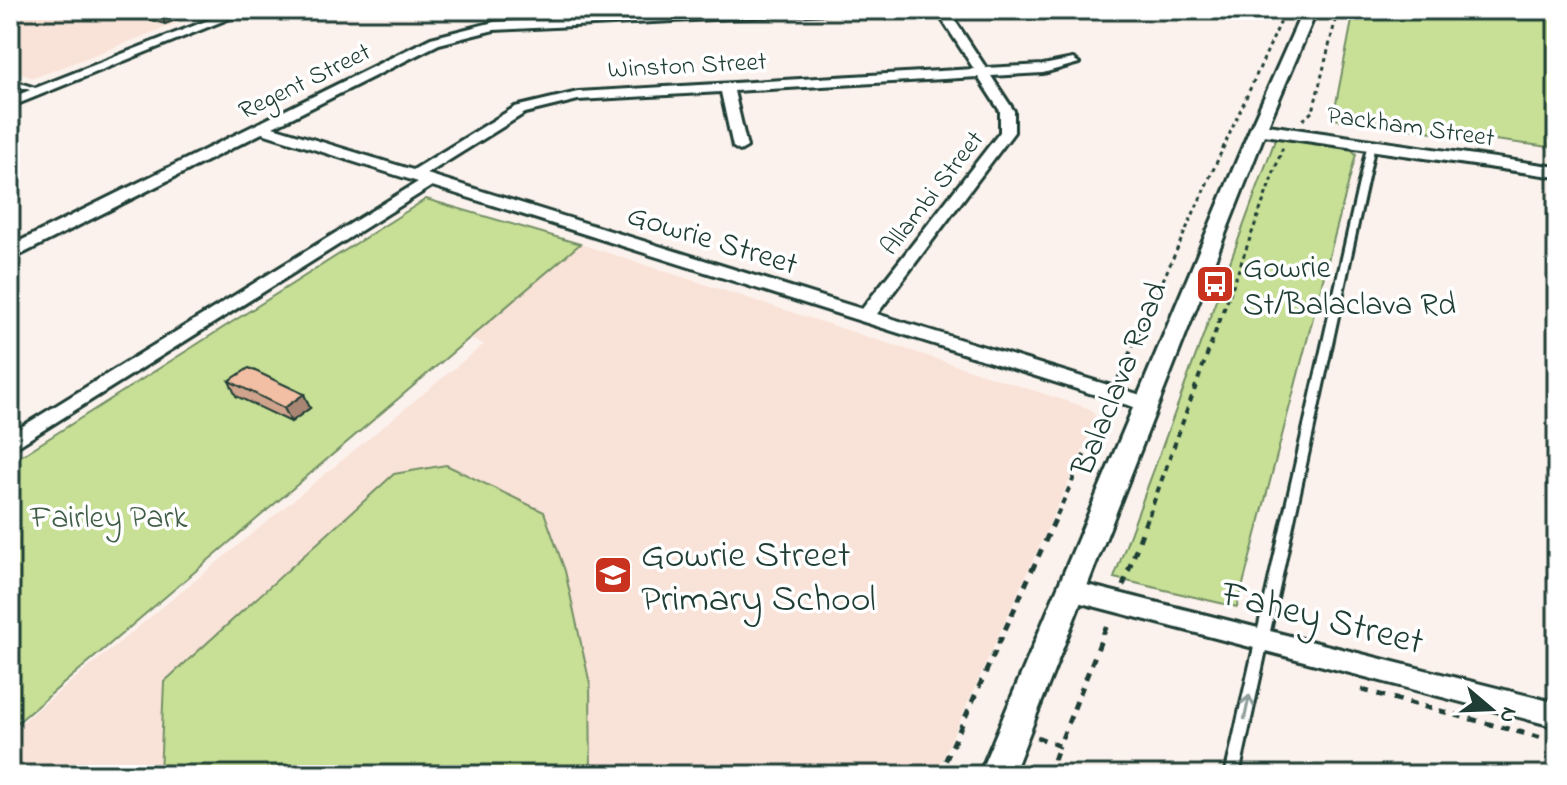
<svg xmlns="http://www.w3.org/2000/svg" width="1567" height="785" font-family="'Indie Flower',sans-serif">
<style>
.built{fill:#f9e2d7}
.green{fill:#c7e096;stroke:#738e65;stroke-width:2}
.lines{fill:none;stroke-linecap:round;stroke-linejoin:round}
.service-casing{stroke:#1f3d34;stroke-width:6}
.minor-casing{stroke:#1f3d34;stroke-width:6}
.tertiary-casing{stroke:#1f3d34;stroke-width:6}
.path-far2{stroke:#1f3d34;stroke-width:3;stroke-dasharray:4 4;stroke-linecap:butt}
.path-far1{stroke:#1f3d34;stroke-width:4;stroke-dasharray:6 6;stroke-linecap:butt}
.path{stroke:#1f3d34;stroke-width:5;stroke-dasharray:8 8;stroke-linecap:butt}
.service{fill:#fff;fill-rule:evenodd}
.minor{fill:#fff;fill-rule:evenodd}
.tertiary{fill:#fff;fill-rule:evenodd}
.wall{fill:#d0a38d;stroke:#1f3d34;stroke-width:2}
.shaded-wall{fill:#a98573;stroke:#1f3d34;stroke-width:2}
.building{fill:#f2bea4;stroke:#1f3d34;stroke-width:2}
.oneway{stroke:#8f9e9a}
.labels{text-anchor:middle;stroke-width:7;stroke-linejoin:round;paint-order:stroke}
.far-street-label{font-size:26px;fill:#1f3d34;stroke:#fff}
.street-label{font-size:32px;fill:#1f3d34;stroke:#fff}
.poi-label{font-size:32px;fill:#1f3d34;stroke:#fff;text-anchor:start}
.park-label{font-size:32px;fill:#415e48;stroke:#fff}
.near-poi-label{font-size:38px;fill:#1f3d34;stroke:#fff;text-anchor:start}
.near-street-label{font-size:38px;fill:#1f3d34;stroke:#fff}
</style>
<rect width="100%" height="100%" fill="#fcf2ed"/>
<filter id="ink" filterUnits="userSpaceOnUse"><feTurbulence type="fractalNoise" baseFrequency=".0125" numOctaves="2"/><feDisplacementMap in="SourceGraphic" scale="16" xChannelSelector="R" yChannelSelector="G"/><feConvolveMatrix kernelMatrix="1 2 1 2 8 2 1 2 1" color-interpolation-filters="sRGB"/></filter>
<g filter="url(#ink)">
<path class="built" d="M10 10H211L34 78 10 70Z
M580 244 1091 409 1097 419 935 775H10V732L484 344 465 337Z"/>
<path class="green" d="M1354 10H1557V148L1333 119Z
M1284 135 1347 145 1356 154 1237 607 1114 578 1275 140Z
M426 199 580 244 10 729V463Z
M446 465 544 512 565 571 590 684 591 775H160L164 682 394 474Z"/>
<g class="lines">
<g class="service-casing">
<path id="service" d="M10 80 42 90 43 91 40 93 10 84Z
M1368 143 1375 145 1239 775H1225Z"/>
</g>
<g class="minor-casing">
<path id="minor" d="M234 10H250L10 107V98Z
M758 10H836L830 13 494 30 439 44 273 127 413 170 515 107 578 92 974 69 936 10H948L986 68 1043 65 1073 59 1079 63 1043 73 991 76 1014 111V132L877 314 1154 399 1157 404 1154 409H1140L432 186 10 451V434L418 182 262 133 16 257 10 258V246L431 38 494 22ZM978 77 1000 111V132L862 309 427 174 525 113 578 100 721 92 733 147 740 151 747 147 734 91Z
M1071 581 1557 703V727L1062 598 1059 591 1062 584Z"/>
</g>
<g class="tertiary-casing">
<path id="tertiary" d="M1303 10H1317L1268 125 1557 167V177L1264 135 1013 775H979L1250 129Z"/>
</g>
<path class="path-far2" d="M846 14 923 10
M1303 120 1313 111 1338 10
M1153 302 1286 10
M1227 302 1283 147"/>
<path class="path-far1" d="M1118 379 1154 300
M1057 515 1105 409
M1149 515 1227 300"/>
<path class="path" d="M1123 586 1149 513
M1362 690 1557 742
M1037 737 1059 746 1109 620
M939 775 1058 513
M1049 775 1059 746"/>
<use href="#service" class="service"/>
<use href="#minor" class="minor"/>
<use href="#tertiary" class="tertiary"/>
</g>
<path class="wall" d="M113 10H202L165 24Z
M229 381 310 408 291 422 236 396Z"/>
<path class="shaded-wall" d="M159 10H202L165 24Z
M304 394 310 408 291 422 284 408Z"/>
<path class="building" d="M249 368 304 394 284 408 229 381Z"/>
<defs><path id="oneway-shaft" d="M-6 0H5M1.5-3L5.5 0L1.5 3" fill="none" stroke-width="1.6" stroke-linecap="round" stroke-linejoin="round" transform="scale(2)"/></defs>
<use class="oneway" href="#oneway-shaft" transform="translate(1247 707) rotate(-78)"/>
</g>
<defs>
<g id="bus-square" transform="scale(2)"><rect x="-9" y="-9" width="18" height="18" rx="4" fill="#c8321e" stroke="#fff"/><path d="M-5-6H5V4H4V6H2V4H-2V6H-4V4H-5ZM-3.5-4V0h7V-4ZM-3.5 1.2v1.5H-2V1.2ZM2 1.2v1.5H3.5V1.2Z" fill="#fff"/></g>
<g id="school-square" transform="scale(2)"><rect x="-9" y="-9" width="18" height="18" rx="4" fill="#c8321e" stroke="#fff"/><path d="M0-5L7-2L0 1L-7-2ZM-4 1L0 2.5L4 1V4Q0 6-4 4Z" fill="#fff"/></g>
</defs>
<g fill-rule="evenodd">
<use href="#bus-square" x="1215" y="284"/>
<use href="#school-square" x="613" y="575"/>
</g>
<g class="labels">
<g class="far-street-label">
<text transform="translate(687 64) rotate(-3)" y="9">Winston Street</text>
<text transform="translate(304 80) rotate(-26)" y="9">Regent Street</text>
<text transform="translate(1411 125) rotate(8)" y="9">Packham Street</text>
<text transform="translate(931 192) rotate(-52)" y="9">Allambi Street</text>
</g>
<g class="street-label">
<text transform="translate(713 238) rotate(17)" y="11">Gowrie Street</text>
<text transform="translate(1118 378) rotate(-68)" y="11">Balaclava Road</text>
</g>
<g class="poi-label">
<text x="1243" y="277">Gowrie<tspan x="1243" dy="37">St/Balaclava Rd</tspan></text>
</g>
<g class="park-label">
<text x="109" y="527">Fairley Park</text>
</g>
<g class="near-poi-label">
<text x="641" y="566">Gowrie Street<tspan x="641" dy="44">Primary School</tspan></text>
</g>
<g class="near-street-label">
<text transform="translate(1323 616) rotate(14)" y="13">Fahey Street</text>
</g>
</g>
<rect width="1567" height="785" fill="none" stroke="#fff" stroke-width="40"/>
<rect x="20" y="20" width="1527" height="745" fill="none" stroke="#1f3d34" stroke-width="3" filter="url(#ink)"/>
<g transform="translate(1491 709) rotate(109)" stroke="#ffffff" stroke-width="6" paint-order="stroke">
<path d="M0-6L14 30L0 20L-14 30Z" fill="#1f3d34"/>
<text y="-12" font-size="22" font-weight="bold" text-anchor="middle" fill="#1f3d34">N</text>
</g>
</svg>
